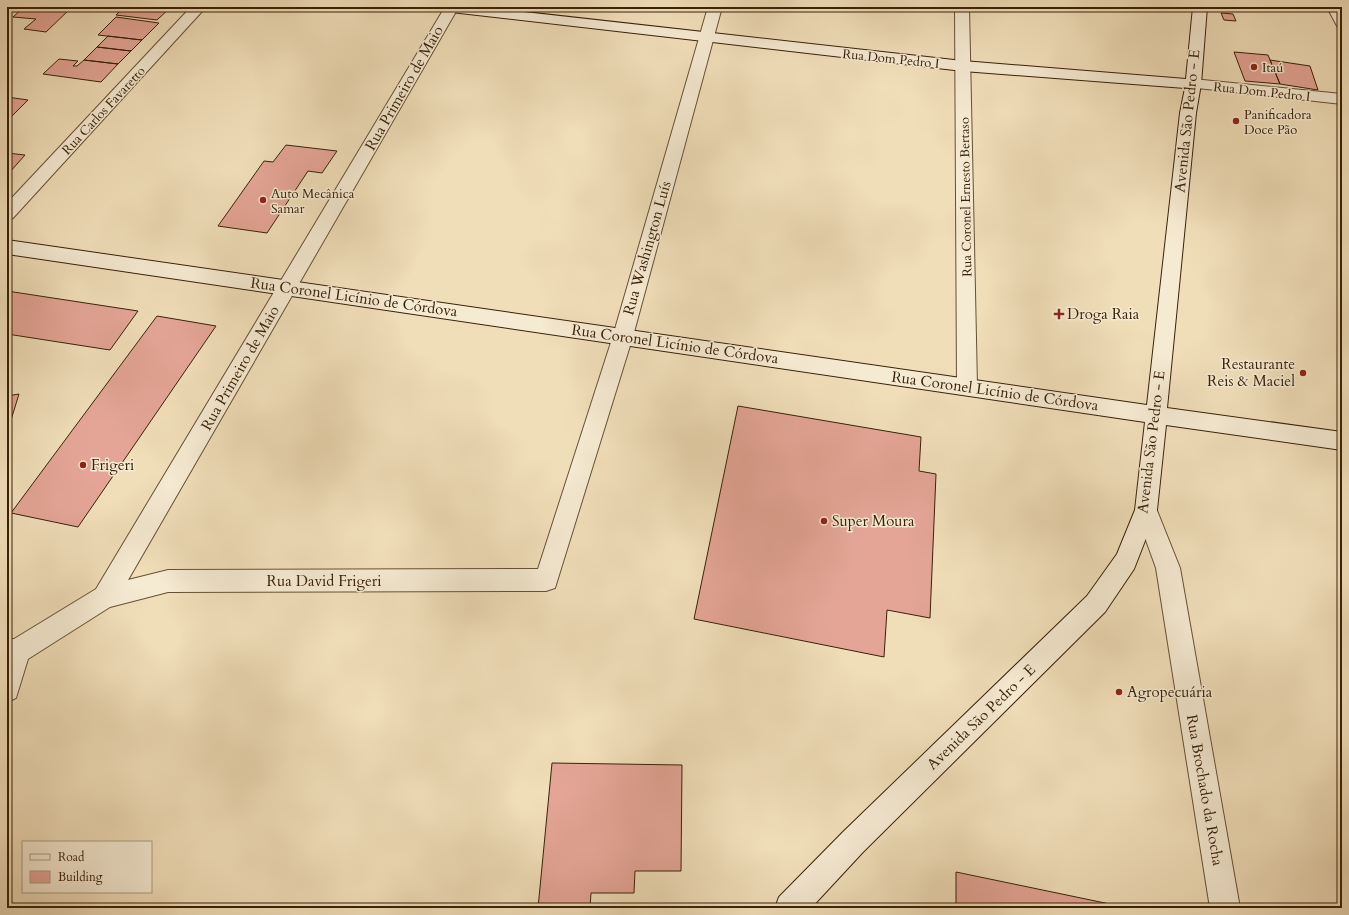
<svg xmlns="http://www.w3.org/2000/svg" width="1349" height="915" font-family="Cardo,serif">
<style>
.building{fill:#e4a596;stroke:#392108}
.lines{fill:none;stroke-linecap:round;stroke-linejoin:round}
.street-casing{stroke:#675034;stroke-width:2}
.secondary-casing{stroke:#392108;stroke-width:2}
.street{fill:#f5ead2;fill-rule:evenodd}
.secondary{fill:#f5ead2;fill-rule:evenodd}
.poi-dot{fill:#8f2418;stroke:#f5ead2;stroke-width:1.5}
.labels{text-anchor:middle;stroke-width:3;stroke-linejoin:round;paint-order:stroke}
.far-street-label{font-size:13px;fill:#392108;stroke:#f5ead2}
.far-poi-label{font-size:13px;fill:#392108;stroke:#f5ead2;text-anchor:start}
.street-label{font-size:15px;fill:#392108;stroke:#f5ead2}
.poi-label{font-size:15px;fill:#392108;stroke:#f5ead2;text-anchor:start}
</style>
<rect width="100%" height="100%" fill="#f0deb9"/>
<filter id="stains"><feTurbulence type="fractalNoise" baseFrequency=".005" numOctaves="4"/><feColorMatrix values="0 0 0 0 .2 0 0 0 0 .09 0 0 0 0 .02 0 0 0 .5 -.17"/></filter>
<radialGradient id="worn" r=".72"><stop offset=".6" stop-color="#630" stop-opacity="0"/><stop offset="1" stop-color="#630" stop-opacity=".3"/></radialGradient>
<path class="building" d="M24 7H72L46 32 24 29 36 19 13 17Z
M124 7H171L157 20 116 15Z
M1221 13 1233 14 1236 21 1224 20Z
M116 17 159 23 142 40 98 35Z
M108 36 142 40 131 51 97 47Z
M97 47 131 51 118 64 84 60Z
M1234 52 1268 55 1280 84 1245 81Z
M59 59 78 61 73 66H77L84 60 118 64 101 82 43 74Z
M1270 60 1310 66 1318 90 1280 84Z
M7 97 28 100 7 121Z
M286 145 337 151 322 173 308 171 267 233 218 226 264 161 273 162Z
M7 153 25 155 9 173H7Z
M7 291 138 311 110 350 7 334Z
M157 316 216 326 78 527 11 513Z
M19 394 7 433V396Z
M738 406 921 437 919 471 936 474 930 618 887 610 884 657 694 619Z
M552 763 682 765 681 871H635L634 893H591L590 908H538Z
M956 872 1129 908H956Z"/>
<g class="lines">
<g class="street-casing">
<path id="street" d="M191 7H206L13 218 7 220V203Z
M445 7 458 8 128 580 168 570 538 569 613 336 708 7H722L633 336 555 588 546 591 168 592 110 607 28 659 16 698 7 702V639H14L96 589Z
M955 7H969L977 386 974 392 967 394 960 392 957 386Z
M1327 7H1341L1342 27 1337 26Z
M1193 79 1342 94V104L1188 87 1185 84 1188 81Z
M1146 500 1154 503 1180 568 1240 908H1210L1156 568 1135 510 1138 503Z"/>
</g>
<g class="secondary-casing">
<path id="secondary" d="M435 7H480L963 61 1186 79 1193 7H1207L1201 84 1196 113 1167 408 1342 432V450L1166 425 1157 510 1134 569 1105 612 863 852 811 908H775L779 897 843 832 1087 596 1117 554 1135 510 1145 422 7 254V240L1147 405 1180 113 1185 88 963 71 442 11 437 10Z"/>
</g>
<use href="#street" class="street"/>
<use href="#secondary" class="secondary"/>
</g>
<g class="poi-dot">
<circle cx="1254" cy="67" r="4"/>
<circle cx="1236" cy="121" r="4"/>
<circle cx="263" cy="200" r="4"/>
<path d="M1057 308h4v4h4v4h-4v4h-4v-4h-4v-4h4z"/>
<circle cx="1303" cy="373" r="4"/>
<circle cx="83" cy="465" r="4"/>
<circle cx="824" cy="521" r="4"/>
<circle cx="1119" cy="692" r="4"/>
</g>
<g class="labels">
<g class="far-street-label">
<text transform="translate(891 58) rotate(6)" y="5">Rua Dom Pedro I</text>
<text transform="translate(1262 91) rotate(6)" y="5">Rua Dom Pedro I</text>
<text transform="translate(103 110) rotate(-47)" y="5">Rua Carlos Favaretto</text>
<text transform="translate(965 197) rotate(-91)" y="5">Rua Coronel Ernesto Bertaso</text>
</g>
<g class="far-poi-label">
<text x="1262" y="72">Itaú</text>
<text x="1244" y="119">Panificadora<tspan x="1244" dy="15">Doce Pão</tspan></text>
<text x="271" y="198">Auto Mecânica<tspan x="271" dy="15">Samar</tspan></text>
</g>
<g class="street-label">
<text transform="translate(404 88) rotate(-60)" y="5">Rua Primeiro de Maio</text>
<text transform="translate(1187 121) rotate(-84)" y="5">Avenida São Pedro - E</text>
<text transform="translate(647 248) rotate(-74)" y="5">Rua Washington Luís</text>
<text transform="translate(354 297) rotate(8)" y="5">Rua Coronel Licínio de Córdova</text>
<text transform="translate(675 344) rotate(8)" y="5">Rua Coronel Licínio de Córdova</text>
<text transform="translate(240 368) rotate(-60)" y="5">Rua Primeiro de Maio</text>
<text transform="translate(995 391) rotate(8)" y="5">Rua Coronel Licínio de Córdova</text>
<text transform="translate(1151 442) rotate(-83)" y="5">Avenida São Pedro - E</text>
<text x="324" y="586">Rua David Frigeri</text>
<text transform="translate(981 717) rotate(-44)" y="5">Avenida São Pedro - E</text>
<text transform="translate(1205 790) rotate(80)" y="5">Rua Brochado da Rocha</text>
</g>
<g class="poi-label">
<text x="1067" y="319">Droga Raia</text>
<text x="1295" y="369" text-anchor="end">Restaurante<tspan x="1295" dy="17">Reis &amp; Maciel</tspan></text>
<text x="91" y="470">Frigeri</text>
<text x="832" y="526">Super Moura</text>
<text x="1127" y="697">Agropecuária</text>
</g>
</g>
<rect width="1349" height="915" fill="none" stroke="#f0deb9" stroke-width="24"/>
<rect x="8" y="8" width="1333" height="899" fill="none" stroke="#392108" stroke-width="2"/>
<rect x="12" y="12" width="1325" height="891" fill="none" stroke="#392108"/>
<rect x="22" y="841" width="130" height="52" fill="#f5ead2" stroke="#aa9a81"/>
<rect x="30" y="854" width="20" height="6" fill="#f5ead2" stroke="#aa9a81"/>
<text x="58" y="861" font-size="12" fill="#392108">Road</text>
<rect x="30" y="871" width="20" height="12" fill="#e4a596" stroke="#aa9a81"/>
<text x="58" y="881" font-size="12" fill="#392108">Building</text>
<rect width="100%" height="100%" filter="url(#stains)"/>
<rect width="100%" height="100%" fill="url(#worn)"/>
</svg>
